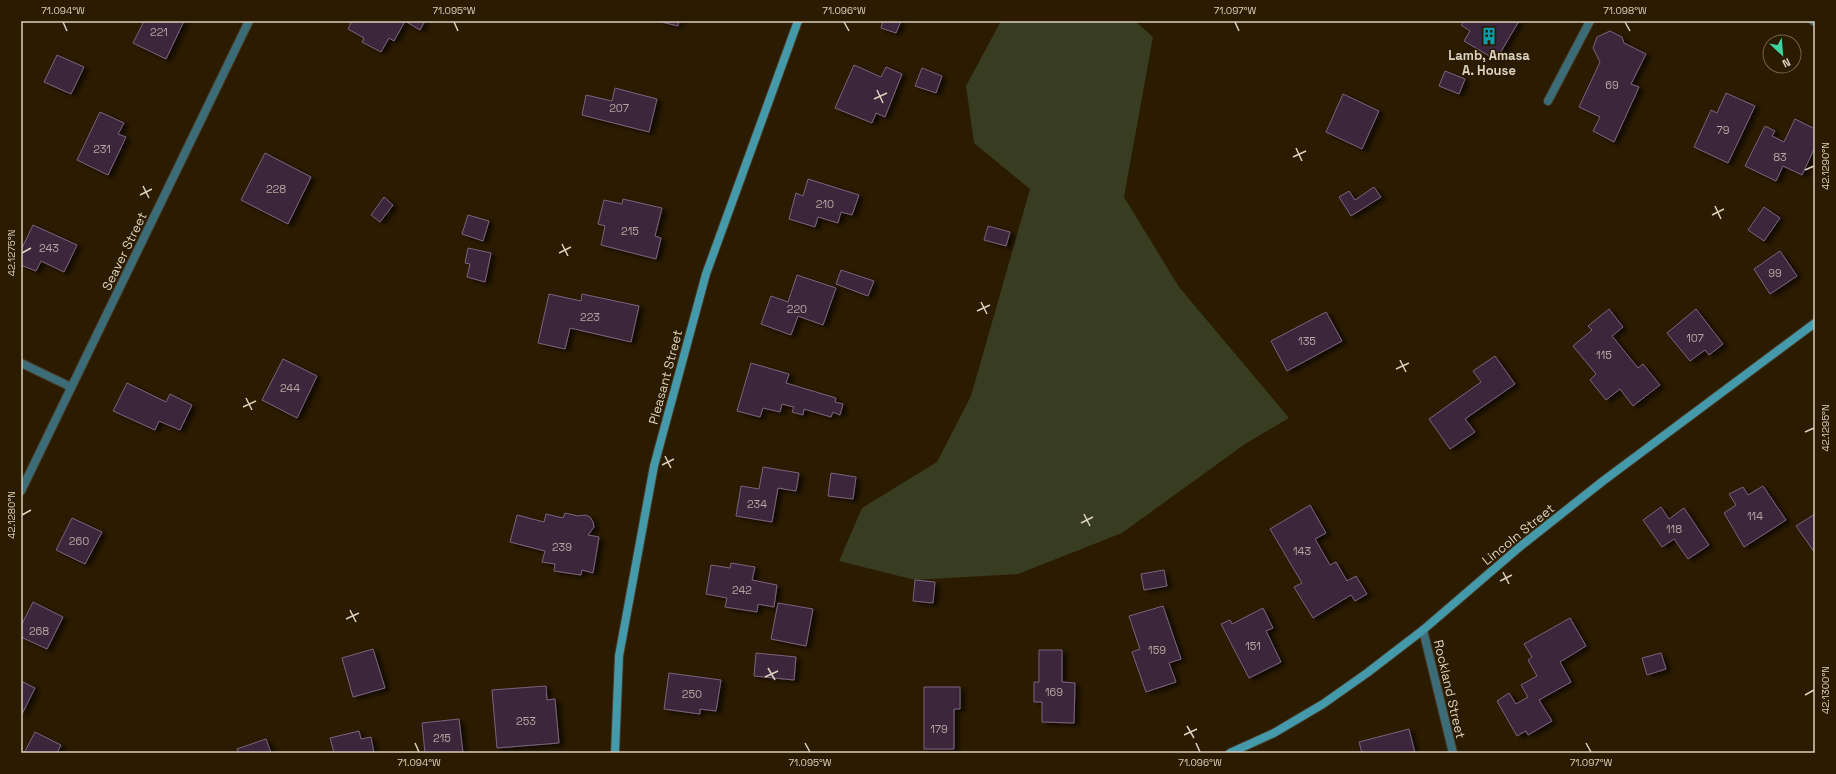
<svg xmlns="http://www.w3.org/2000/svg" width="1836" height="774" font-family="'Space Grotesk',sans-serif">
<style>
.green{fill:#383c21}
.building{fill:#3a253b;stroke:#7b637d;filter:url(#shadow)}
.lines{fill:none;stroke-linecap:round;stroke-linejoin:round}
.lane-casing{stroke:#47381f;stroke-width:10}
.street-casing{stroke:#47381f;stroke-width:10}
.secondary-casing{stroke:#47381f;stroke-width:10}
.lane{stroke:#3b6c77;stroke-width:8}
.street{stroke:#3b6c77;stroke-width:8}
.secondary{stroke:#49a;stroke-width:8}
.ticks{fill:none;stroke:#dbd1c0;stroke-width:1.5}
.labels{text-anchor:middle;stroke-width:3;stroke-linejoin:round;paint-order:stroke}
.number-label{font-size:11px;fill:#b3a69f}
.poi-label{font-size:13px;font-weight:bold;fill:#dbd1c0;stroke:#2b1b00}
.street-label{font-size:13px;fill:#dbd1c0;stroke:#2b1b00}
.neatline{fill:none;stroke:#dbd1c0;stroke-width:1.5}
.ticks-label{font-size:10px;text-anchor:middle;fill:#dbd1c0}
</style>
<defs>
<filter id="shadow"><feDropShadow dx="4.5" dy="2.5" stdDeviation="2" flood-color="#0009"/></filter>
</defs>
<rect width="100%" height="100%" fill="#2b1b00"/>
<path class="green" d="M1001 21H1135L1153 37 1124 197 1179 287 1289 418 1245 444 1122 533 1018 574 915 580 839 561 862 508 937 462 971 396 1030 189 974 143 966 86Z"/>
<path class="building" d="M144 21H184L166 59 133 43Z
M348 21H425L420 30 405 21 394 41 389 38 381 52 362 42 364 38 348 29 351 23Z
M657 21H679L678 26Z
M883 21H901L896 33 881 28Z
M1464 21H1519L1496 60 1464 41 1470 31 1461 25Z
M1610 31 1622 37 1624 43 1646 54 1631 84 1639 87 1614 142 1593 131 1600 117 1579 107 1600 62 1593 48 1597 37Z
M57 55 84 67 71 94 44 82Z
M854 65 881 77 886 67 902 74 885 117 876 113 872 123 835 108Z
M922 68 942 76 936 93 915 86Z
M1445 71 1465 79 1459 94 1439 86Z
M615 88 657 99 649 132 582 115 586 95 612 101Z
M1726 93 1755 106 1728 163 1694 147 1711 110 1717 113Z
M1343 94 1379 111 1362 149 1326 132Z
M100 112 124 123 118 134 126 137 108 175 77 160Z
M1795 119 1815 129V147L1802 175 1783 166 1776 181 1745 166 1765 126 1775 131 1772 136 1784 142Z
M265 153 311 177 288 224 241 200Z
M808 179 859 195 852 215 841 212 838 223 818 217 815 227 789 219 796 193 803 196Z
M1374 187 1381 197 1351 216 1339 197 1349 191 1355 200Z
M384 197 393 205 380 222 371 215Z
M623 199 662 208 655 236 661 238 656 259 601 245 605 226 598 224 604 200 622 204Z
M1764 207 1780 218 1764 241 1748 230Z
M468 215 489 221 483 241 462 234Z
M33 225 77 245 64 272 41 261 36 271 21 265V250Z
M988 226 1010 232 1006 246 984 240Z
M468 248 491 253 485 282 467 277 470 264 465 263Z
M1780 251 1797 276 1770 294 1754 269Z
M841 270 874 281 868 296 836 284Z
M797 275 836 288 823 325 798 316 791 335 761 324 771 296 788 302Z
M549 294 581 301 582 294 639 306 631 342 570 328 565 349 538 343Z
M1609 309 1623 327 1612 336 1638 368 1643 364 1660 385 1633 406 1620 389 1606 400 1590 380 1596 374 1573 346 1592 330 1588 326Z
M1696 309 1723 344 1709 355 1705 350 1690 361 1667 333Z
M1326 312 1342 341 1287 371 1271 341Z
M1495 356 1515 384 1465 419 1475 432 1450 449 1429 419 1481 382 1473 371Z
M283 359 317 376 297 418 262 400Z
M751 363 789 374 786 383 836 398 835 402 843 404 840 415 833 412 831 417 804 409 803 415 792 412 794 407 782 404 780 412 763 408 760 417 737 411Z
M127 383 166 402 170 394 192 405 180 430 159 421 155 430 113 411Z
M763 467 799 473 796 491 778 488 772 522 736 516 741 486 759 489Z
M831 473 856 477 853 499 828 496Z
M1763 486 1786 520 1744 547 1724 513 1736 505 1729 494 1743 487 1748 495Z
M1310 505 1326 533 1315 539 1330 565 1336 562 1347 581 1356 576 1367 594 1355 601 1351 595 1313 618 1294 587 1302 583 1270 529Z
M1661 507 1669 519 1684 508 1709 545 1688 559 1674 539 1662 547 1643 520Z
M565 513 578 516 585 515 590 517 593 522 594 527 588 535 599 537 593 573 582 570 581 575 554 571 555 564 542 562 545 551 510 542 517 515 544 522 546 514 563 518Z
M1815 514V553L1796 526Z
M72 518 102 532 85 564 56 550Z
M731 563 755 567 752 580 777 585 774 607 758 604 757 612 725 607 727 598 706 594 711 565 730 568Z
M1164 570 1167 586 1144 590 1141 574Z
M915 580 935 582 933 603 913 601Z
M33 602 63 617 47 649 21 637V626Z
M778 603 813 609 806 646 771 639Z
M1163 606 1181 659 1169 663 1176 682 1146 692 1132 652 1140 649 1129 616Z
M1263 608 1273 628 1266 631 1281 662 1249 678 1221 624 1230 620 1232 624Z
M1570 618 1586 646 1560 662 1571 682 1539 700 1552 721 1528 735 1526 731 1517 736 1497 701 1509 693 1516 704 1528 697 1521 685 1537 676 1528 660 1532 657 1524 644Z
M373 649 385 688 353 697 342 658Z
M1039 650H1062V682L1075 683 1074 723 1042 722V702H1034V682H1039Z
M756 653 796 657 794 680 754 676Z
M1661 653 1666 669 1647 675 1642 658Z
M669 673 721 680 716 711 700 709V714L664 709Z
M21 681 35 688 21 716Z
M546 686 547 700 555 699 559 743 497 748 492 690Z
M924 687H960V709H954V749H924Z
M459 719 463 753H425L422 723Z
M1409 729 1415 753H1362L1359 742Z
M359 731 361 739 371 737 374 753H334L330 738Z
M35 732 61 745 57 753H24Z
M266 739 271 753H238L237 749Z"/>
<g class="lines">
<g class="lane-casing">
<path id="lane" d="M1548 101 1590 21"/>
</g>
<g class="street-casing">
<path id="street" d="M1813 21 1815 22
M21 363 71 387
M21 491 249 21
M1423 630 1453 753"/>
</g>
<g class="secondary-casing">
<path id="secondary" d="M615 753 619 656 654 466 706 274 798 21
M1230 753 1274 733 1323 704 1367 673 1423 630 1522 545 1603 481 1815 323"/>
</g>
<use href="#lane" class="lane"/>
<use href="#street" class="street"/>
<use href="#secondary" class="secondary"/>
</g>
<path class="ticks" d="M63 22 67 31M454 22 458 31M844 22 849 31M1235 22 1239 31M1625 22 1630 31M877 90 883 103M874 99 887 93M1296 148 1302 161M1293 157 1306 151M1805 170 1814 166M143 186 149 198M140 195 152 189M1715 206 1721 219M1712 215 1724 209M562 244 568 256M22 253 31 248M559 253 571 247M981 302 987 314M977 311 990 305M1400 360 1406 372M1396 369 1409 363M246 398 252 410M243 407 256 401M1805 432 1814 428M665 456 671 468M662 465 674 459M1084 514 1090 526M22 515 31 510M1081 523 1093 517M1503 572 1509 584M1500 581 1512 575M350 610 356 622M346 619 359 613M768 668 775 680M765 677 778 671M1805 695 1814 690M1187 726 1194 738M1184 735 1197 729M415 743 419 752M805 743 810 752M1196 743 1200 752M1586 743 1591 752"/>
<defs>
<g id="building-bare" transform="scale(1.38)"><path d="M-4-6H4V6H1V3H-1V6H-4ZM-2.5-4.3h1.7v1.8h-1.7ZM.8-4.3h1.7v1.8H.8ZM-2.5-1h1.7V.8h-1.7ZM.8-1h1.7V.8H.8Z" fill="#0f9aa8" stroke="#2b1b00" stroke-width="2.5" paint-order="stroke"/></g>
</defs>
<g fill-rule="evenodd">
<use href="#building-bare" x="1489" y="36"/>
</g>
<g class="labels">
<g class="number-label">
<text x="159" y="36">221</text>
<text x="1612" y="89">69</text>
<text x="619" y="112">207</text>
<text x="1723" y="134">79</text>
<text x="102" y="153">231</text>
<text x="1780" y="161">83</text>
<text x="276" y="193">228</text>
<text x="825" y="208">210</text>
<text x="630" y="235">215</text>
<text x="49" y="252">243</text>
<text x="1775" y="277">99</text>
<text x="797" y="313">220</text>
<text x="590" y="321">223</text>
<text x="1695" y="342">107</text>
<text x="1307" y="345">135</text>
<text x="1604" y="359">115</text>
<text x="290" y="392">244</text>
<text x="757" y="508">234</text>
<text x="1755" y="520">114</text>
<text x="1674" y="533">118</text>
<text x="79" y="545">260</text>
<text x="562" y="551">239</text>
<text x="1302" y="555">143</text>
<text x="742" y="594">242</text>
<text x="39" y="635">268</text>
<text x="1253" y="650">151</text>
<text x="1157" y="654">159</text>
<text x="1054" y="696">169</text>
<text x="692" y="698">250</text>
<text x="526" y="725">253</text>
<text x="939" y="733">179</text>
<text x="442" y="742">215</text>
</g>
<g class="poi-label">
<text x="1489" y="60">Lamb, Amasa<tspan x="1489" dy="15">A. House</tspan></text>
</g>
<g class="street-label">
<text transform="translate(124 251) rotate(-64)" y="5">Seaver Street</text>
<text transform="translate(665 377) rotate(-75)" y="5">Pleasant Street</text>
<text transform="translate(1518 534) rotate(-39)" y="5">Lincoln Street</text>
<text transform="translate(1450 689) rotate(77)" y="5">Rockland Street</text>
</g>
</g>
<rect width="1836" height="774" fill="none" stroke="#2b1b00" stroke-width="44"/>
<g transform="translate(1782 54) rotate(154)"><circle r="19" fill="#2b1b00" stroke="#71644d"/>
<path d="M0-3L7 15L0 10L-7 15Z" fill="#3dd4a3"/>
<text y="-6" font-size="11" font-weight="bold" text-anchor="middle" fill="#dbd1c0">N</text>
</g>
<rect x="22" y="22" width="1792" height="730" class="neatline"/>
<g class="ticks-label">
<text x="63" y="14">71.094°W</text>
<text x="454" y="14">71.095°W</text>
<text x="844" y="14">71.096°W</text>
<text x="1235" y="14">71.097°W</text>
<text x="1625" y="14">71.098°W</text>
<text transform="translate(1825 166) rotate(-90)" y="4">42.1290°N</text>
<text transform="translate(11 253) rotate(-90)" y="4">42.1275°N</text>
<text transform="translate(1825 428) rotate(-90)" y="4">42.1295°N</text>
<text transform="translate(11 515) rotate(-90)" y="4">42.1280°N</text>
<text transform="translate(1825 690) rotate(-90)" y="4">42.1300°N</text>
<text x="419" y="766">71.094°W</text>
<text x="810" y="766">71.095°W</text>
<text x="1200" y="766">71.096°W</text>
<text x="1591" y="766">71.097°W</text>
</g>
</svg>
